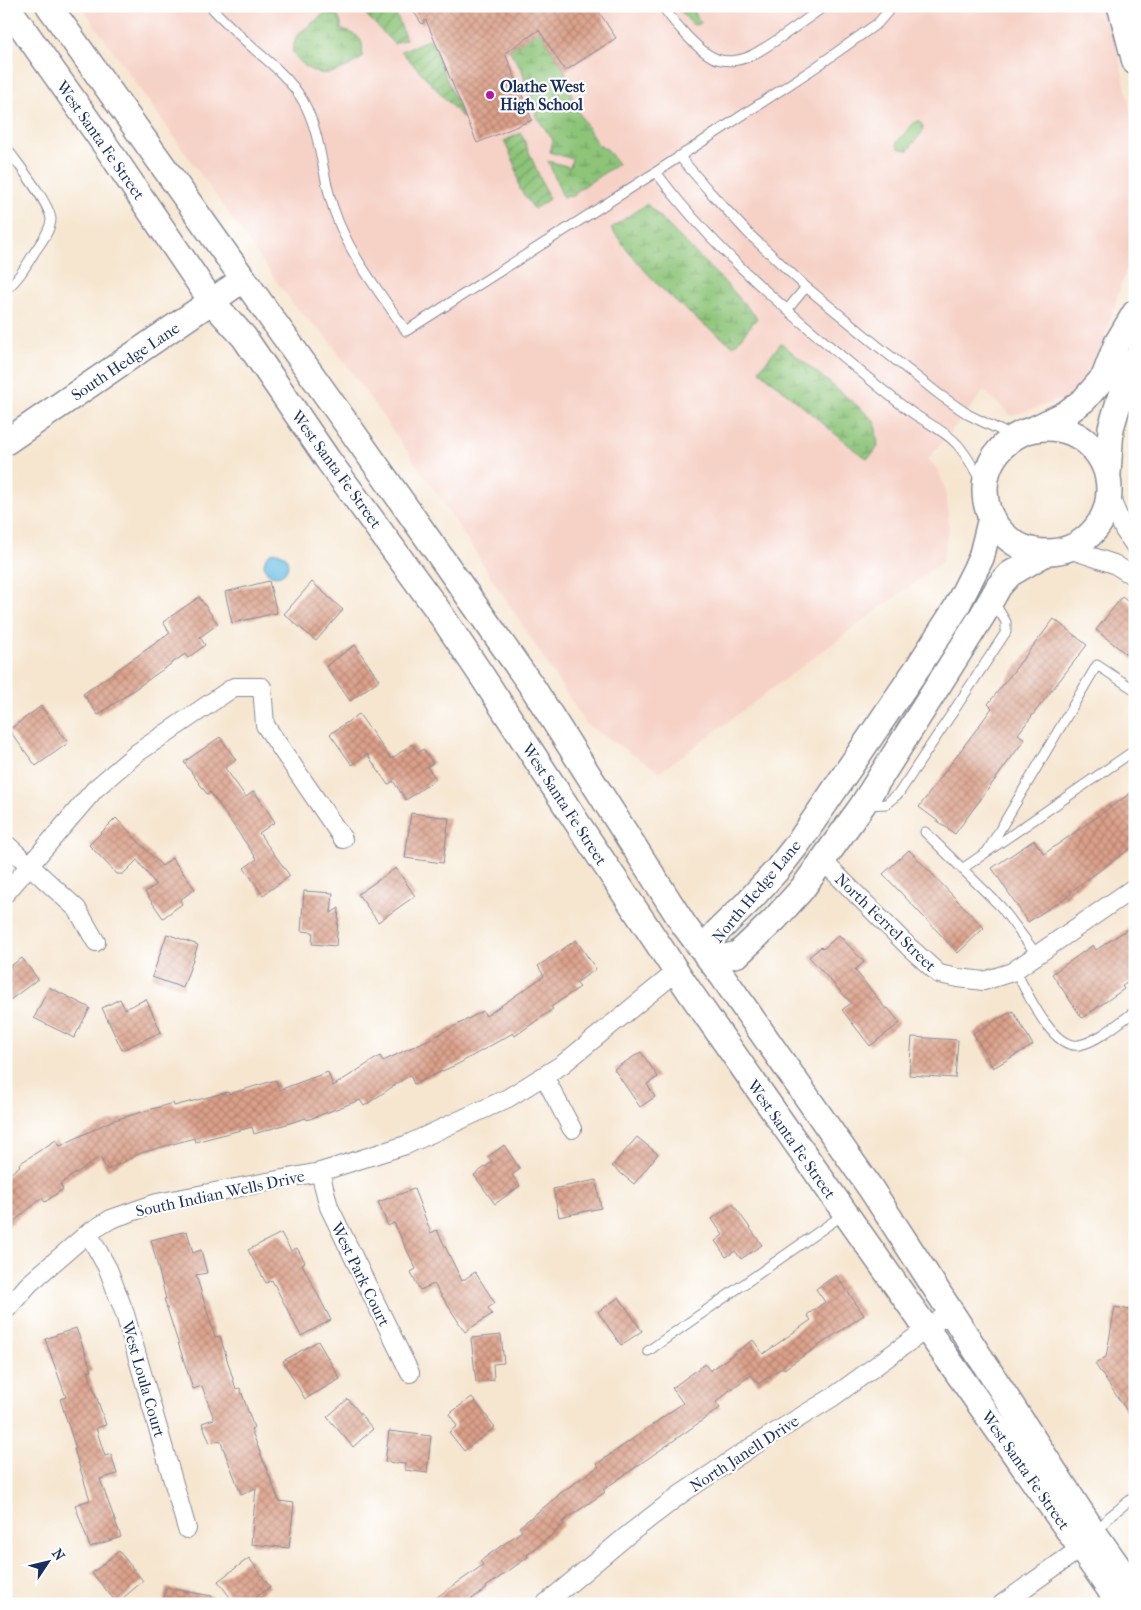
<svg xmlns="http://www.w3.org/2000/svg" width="1141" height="1610" font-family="'IM FELL French Canon',serif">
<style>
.built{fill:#f6d1c6}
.grass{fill:#8dc478;stroke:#547a6b}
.wetland{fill:url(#wetland-marsh);stroke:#547a6b}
.garden{fill:url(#garden-furrows);stroke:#547a6b}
.water{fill:#66bee3;stroke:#4076a0}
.building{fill:url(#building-cross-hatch)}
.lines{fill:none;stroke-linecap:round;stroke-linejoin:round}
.lane-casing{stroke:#888a97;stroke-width:11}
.street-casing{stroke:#888a97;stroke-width:20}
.secondary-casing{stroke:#888a97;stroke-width:28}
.lane{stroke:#fff;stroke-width:9}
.street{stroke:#fff;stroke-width:18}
.secondary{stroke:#fff;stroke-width:25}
.poi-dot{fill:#b5179e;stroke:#fff;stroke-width:2}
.labels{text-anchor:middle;stroke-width:4.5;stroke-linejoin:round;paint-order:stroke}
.poi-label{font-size:16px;font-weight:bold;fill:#1b2f5e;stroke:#fff;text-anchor:start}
.street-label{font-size:16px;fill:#1b2f5e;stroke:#fff}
</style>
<defs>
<pattern id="wetland-marsh" width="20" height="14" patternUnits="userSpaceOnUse" patternTransform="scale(1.25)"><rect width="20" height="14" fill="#8dc478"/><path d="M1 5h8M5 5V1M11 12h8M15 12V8" fill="none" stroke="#72a066"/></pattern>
<pattern id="garden-furrows" width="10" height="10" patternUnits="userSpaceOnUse" patternTransform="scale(1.25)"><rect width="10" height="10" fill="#8dc478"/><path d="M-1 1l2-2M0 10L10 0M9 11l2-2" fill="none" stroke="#72a066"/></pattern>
<pattern id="building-cross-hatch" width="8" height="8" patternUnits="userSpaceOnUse" patternTransform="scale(1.25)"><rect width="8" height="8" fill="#dca089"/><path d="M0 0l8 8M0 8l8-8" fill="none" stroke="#b28373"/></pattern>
</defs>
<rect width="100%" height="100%" fill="#fff"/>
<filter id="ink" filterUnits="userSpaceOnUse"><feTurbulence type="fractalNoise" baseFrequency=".02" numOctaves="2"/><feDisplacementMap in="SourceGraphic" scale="10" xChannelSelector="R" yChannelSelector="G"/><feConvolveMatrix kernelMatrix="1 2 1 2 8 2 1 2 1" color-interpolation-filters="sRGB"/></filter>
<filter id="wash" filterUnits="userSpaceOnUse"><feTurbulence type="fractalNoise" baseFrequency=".0096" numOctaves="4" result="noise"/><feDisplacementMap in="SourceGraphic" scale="20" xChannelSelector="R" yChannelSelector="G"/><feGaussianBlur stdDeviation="1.12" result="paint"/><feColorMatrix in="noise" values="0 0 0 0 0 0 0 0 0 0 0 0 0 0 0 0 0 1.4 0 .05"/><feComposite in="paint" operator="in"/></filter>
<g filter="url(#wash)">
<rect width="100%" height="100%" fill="#f6e6d0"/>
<path class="built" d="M81 6H1104L1112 25 1135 132V235L1130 258 1101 347 1085 376 1075 389 1065 398 1012 416 984 391 928 459 938 470 946 491 949 528 942 562 660 772 586 724 440 498 345 363 329 340 292 303Z"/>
<path class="grass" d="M676 6H690L701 23 696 25 692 24Z
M919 121 923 126V131L908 150 900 149 897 146V142L915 122Z"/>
<path class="wetland" d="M324 14 337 15 341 23V29C360 36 364 37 362 58 334 76 313 83 292 51L297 35Z
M539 30 565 71 575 106 598 145 607 149 618 164 578 190 574 196 563 197 548 161 570 167 572 159 550 152 553 140 536 116V103L527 93 523 72 509 50Z
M647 204 733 291 757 318 734 346C718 335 702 324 687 311 658 288 633 258 611 228Z
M781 343 860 408 875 422 878 446 872 455 867 458 856 451 759 370Z"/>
<path class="garden" d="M358 6H392L395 11 406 39 394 44Z
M430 39 463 118 401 51Z
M521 133 549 199 534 209 520 189 515 164 504 141Z"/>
<path class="water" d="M264 564a12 12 0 1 1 24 0a12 12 0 1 1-24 0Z"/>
<g id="blocks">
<path class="building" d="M410 6H595L616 38 565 71 539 30 505 53 532 120 477 143 426 20 422 24Z
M269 581 277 613 232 623 225 592Z
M312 582 343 610 316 641 284 614Z
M199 597 218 624 200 637 205 645 188 658 185 654 98 715 83 694 170 633 163 622Z
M1122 597 1135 607V661L1096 630Z
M1054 619 1087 645 1018 734 1025 739 955 834 919 807 992 708 988 704Z
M355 645 379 680 350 701 326 666Z
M41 706 68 743 36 766 9 730Z
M359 714 391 759 412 744 418 753 423 749 433 763 427 767 436 779 406 800 393 781 388 785 367 754 352 765 330 734Z
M220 737 236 760 225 768 246 797 254 791 275 822 259 833 290 876 263 895 244 868 257 859 210 792 207 794 184 762Z
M1135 790V845L1070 892 1071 894 1028 922 992 868 1034 840 1044 854Z
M411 813 449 818 443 863 405 858Z
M116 818 162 866 172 858 195 889 180 900 182 904 163 918 145 892 156 885 137 860 123 874H117L89 845Z
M909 850 984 928 958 953 883 874Z
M396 868 415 896 378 922 358 894Z
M304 891 333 893 331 913 339 908 336 946 312 944 313 932 301 931Z
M1135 924V978L1122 986 1124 989 1082 1018 1052 974 1093 945 1096 950Z
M167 934 198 945 183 988 152 977Z
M839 935 864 962 855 970 886 1009 888 1008 900 1023 870 1046 842 1010 851 1003 809 957 821 947 823 949Z
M576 940 596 969 576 983 580 987 551 1007 553 1009 515 1036 513 1033 458 1064 414 1084 410 1075 364 1106 360 1100 307 1120 306 1118 254 1134 252 1127 195 1142 194 1138 141 1153 107 1170 100 1157 60 1184 63 1189 45 1202 42 1198 6 1228V1177L20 1166 19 1164 56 1140 60 1146 111 1121 173 1103 174 1106 228 1092 229 1094 276 1080 279 1090 328 1072 333 1086 380 1056 383 1061 440 1034 483 1011 486 1016 544 976 538 966Z
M22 958 38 979 6 1003V969Z
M49 987 90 1008 74 1038 34 1018Z
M120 999 125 1009 146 999 161 1032 122 1050 102 1008Z
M1013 1011 1033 1045 993 1068 973 1033Z
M912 1037 958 1040 955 1078 909 1075Z
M641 1052 658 1077 647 1084 655 1097 640 1107 614 1069Z
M637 1137 658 1154 634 1184 612 1166Z
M504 1145 520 1169 512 1175 520 1186 495 1204 474 1175 492 1162 488 1157Z
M596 1180 601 1208 559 1217 553 1189Z
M414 1189 431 1233 437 1230 462 1281 475 1272 495 1303 488 1308 492 1314 465 1332 434 1284 420 1290 411 1272 416 1269 394 1223 388 1226 378 1202Z
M733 1204 762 1245 741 1259 735 1251 726 1257 715 1241 723 1235 712 1219Z
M187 1231 193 1253 201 1250 207 1273 196 1275 215 1337 220 1336 236 1389 240 1388 254 1428 251 1429 279 1501 294 1503 289 1548 251 1544 256 1488 241 1494 220 1440 210 1443 202 1423 214 1419 202 1386 193 1389 164 1299H166L151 1240Z
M281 1233 291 1251 297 1248 305 1262 302 1264 331 1320 301 1336 272 1280 266 1283 248 1250Z
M836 1275 864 1315 784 1369 783 1367 758 1384 751 1375 726 1393V1394L716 1402 720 1408 603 1490 605 1492 562 1522 564 1525 527 1555 528 1557 486 1587 487 1588 465 1604H427L483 1565 480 1561 522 1531 519 1527 558 1496V1495L599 1466 597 1464 683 1403 672 1388 705 1364 710 1371 753 1340 763 1354 811 1320 807 1315 825 1302 816 1289Z
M619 1297 642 1331 621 1345 598 1312Z
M1115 1307 1135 1311V1423L1095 1364 1106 1357Z
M76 1328 92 1371 88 1372 106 1425 96 1428 105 1456 111 1454 117 1474 100 1479 121 1537 90 1547 75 1505 90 1500 74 1449H76L60 1399 66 1397 45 1339Z
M501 1335 504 1363 493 1364 494 1380 476 1382 471 1338Z
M318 1341 340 1379 305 1399 283 1361Z
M472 1397 495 1427 464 1451 449 1432 457 1426 449 1414Z
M348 1399 373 1429 353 1447 327 1417Z
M389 1431 431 1436 427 1473 405 1470V1464L385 1462Z
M119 1551 143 1581 117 1603 92 1573Z
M249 1558 270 1587 247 1604H235L218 1581Z
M166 1588 212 1596V1604H163Z"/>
</g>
</g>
<g filter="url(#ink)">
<use href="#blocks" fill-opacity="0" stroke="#888a97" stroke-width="1"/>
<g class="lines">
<g class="lane-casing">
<path id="lane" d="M210 6C224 21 239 35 254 49 272 64 291 80 303 101 322 135 321 174 334 210 349 255 380 292 406 331L656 172 816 67 878 23 890 9 888 6
M662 6C673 21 699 53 717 59 729 63 744 60 754 54 778 41 803 21 825 6
M6 147C17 163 49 202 51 219 51 230 40 244 34 253 26 266 18 280 6 289
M679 156 710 192 749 234 806 287 879 347 940 395 969 415 1014 437
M656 172C717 255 799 321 878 386 889 395 901 405 914 414 929 424 945 431 957 444 969 458 977 474 985 490
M787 310 806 287
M867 805 886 804 899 793 1006 632V622L993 601
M925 832 1001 907 1037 955
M988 850 1097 665 1135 690
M962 869 1135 750
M1015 970C1026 990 1052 1050 1079 1045 1097 1042 1120 1022 1135 1011
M648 1351 844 1214
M1097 1532 1109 1517 1135 1496"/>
</g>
<g class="street-casing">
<path id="street" d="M1110 497 1124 530 1135 546
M1069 549 1114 564 1135 577
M6 844 77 909 96 942
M823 861 909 947 939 974 958 978 984 981 1012 972 1135 887
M6 893 95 789 137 753 234 687H262L265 725 343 839
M544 1076 572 1129
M320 1172 329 1207 410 1373
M88 1233 108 1269 125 1314 187 1529
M6 1310 29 1284 45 1270 88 1233 111 1219 157 1203 320 1172 406 1145 508 1098 563 1064 676 972
M545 1604 629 1534 681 1494 753 1446 833 1397 950 1312
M1002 1604 1081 1548 1089 1540"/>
</g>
<g class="secondary-casing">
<path id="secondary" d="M7 6 108 149 212 302 244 337 328 460 437 609 484 679 578 824 690 992 1120 1604
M49 6 371 458 533 688 684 925 723 977 871 1189 1095 1534 1135 1591
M1120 6 1123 16 1135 62
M985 490a62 62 0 1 1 124 0a62 62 0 1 1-124 0Z
M1036 428 1065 414 1084 400 1104 377 1117 343 1135 313
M6 442 244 279
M1108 474 1111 428 1123 388 1135 361
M706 955 726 957 738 954 774 920 802 889 862 806 982 616 999 586 1010 574 1046 553
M706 955 711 941 717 932 747 903 777 870 799 842 920 664 956 608 981 558 991 518"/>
</g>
<use href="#lane" class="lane"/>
<use href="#street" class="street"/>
<use href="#secondary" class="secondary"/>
</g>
</g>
<circle class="poi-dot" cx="490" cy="95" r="5"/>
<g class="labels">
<g class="poi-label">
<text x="500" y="92">Olathe West<tspan x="500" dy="18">High School</tspan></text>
</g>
<g class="street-label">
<text transform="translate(101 140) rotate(55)" y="6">West Santa Fe Street</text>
<text transform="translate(125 361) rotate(-34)" y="6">South Hedge Lane</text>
<text transform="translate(337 469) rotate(54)" y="6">West Santa Fe Street</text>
<text transform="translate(565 804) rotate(57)" y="6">West Santa Fe Street</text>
<text transform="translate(756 891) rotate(-50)" y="6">North Hedge Lane</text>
<text transform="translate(886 922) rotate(44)" y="6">North Ferrel Street</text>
<text transform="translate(792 1139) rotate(55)" y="6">West Santa Fe Street</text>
<text transform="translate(220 1193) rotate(-12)" y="6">South Indian Wells Drive</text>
<text transform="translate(361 1274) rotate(64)" y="6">West Park Court</text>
<text transform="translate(144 1379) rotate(74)" y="6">West Loula Court</text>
<text transform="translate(744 1453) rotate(-33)" y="6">North Janell Drive</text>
<text transform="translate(1026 1470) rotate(55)" y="6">West Santa Fe Street</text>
</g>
</g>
<rect width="1141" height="1610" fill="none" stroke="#fff" stroke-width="25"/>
<g transform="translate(48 1562) rotate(55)" stroke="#ffffff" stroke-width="4" paint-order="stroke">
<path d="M0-4L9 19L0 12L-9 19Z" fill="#1b2f5e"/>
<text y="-8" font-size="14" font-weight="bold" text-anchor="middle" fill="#1b2f5e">N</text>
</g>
</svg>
